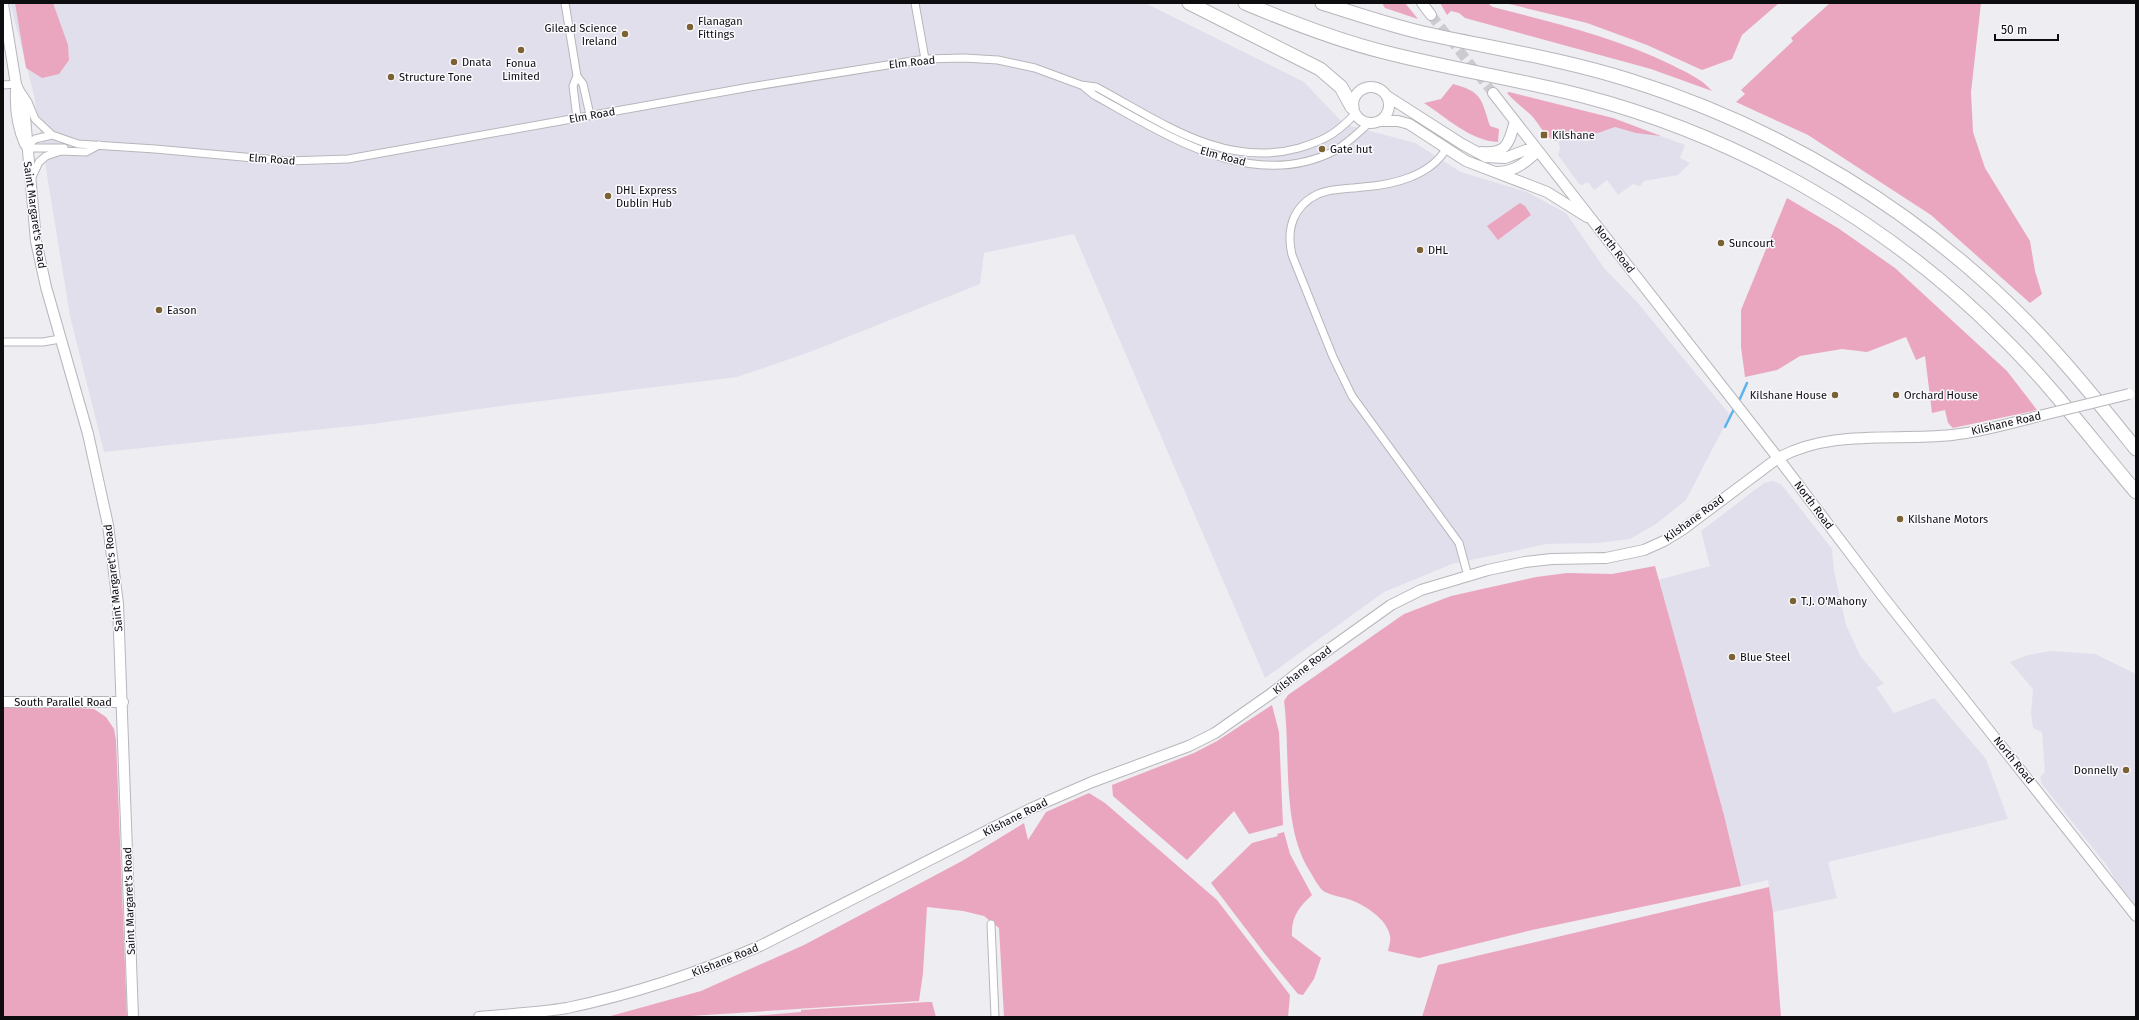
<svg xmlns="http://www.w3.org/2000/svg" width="2139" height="1020" font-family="'Fira Sans',sans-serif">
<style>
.built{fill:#e2dfec}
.green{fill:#eba6bf}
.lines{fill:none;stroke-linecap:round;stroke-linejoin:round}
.stream{stroke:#5ab3ee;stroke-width:2.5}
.secondary-tunnel{stroke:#cccbd0;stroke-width:10;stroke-dasharray:10 5;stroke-linecap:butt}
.street-casing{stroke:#b7b6bb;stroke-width:9}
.secondary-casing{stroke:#b7b6bb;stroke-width:12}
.highway-casing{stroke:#b7b6bb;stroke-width:15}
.street{stroke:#fff;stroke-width:7}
.secondary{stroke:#fff;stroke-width:10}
.highway{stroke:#fff;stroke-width:13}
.secondary-bridge-casing{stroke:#b7b6bb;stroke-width:12;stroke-linecap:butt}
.secondary-bridge{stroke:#fff;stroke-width:10}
.poi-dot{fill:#7a6233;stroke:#fbfafe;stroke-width:1.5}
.labels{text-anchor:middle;stroke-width:3;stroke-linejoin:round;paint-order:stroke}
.poi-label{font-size:11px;fill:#0d0c0e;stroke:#fbfafe;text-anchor:start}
.street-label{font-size:11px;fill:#0d0c0e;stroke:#fbfafe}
</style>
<rect width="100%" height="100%" fill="#eeedf2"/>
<path class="built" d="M10 3H1145L1304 82 1344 124 1415 143 1461 172 1527 192 1566 213 1604 268 1637 302 1730 415 1686 500 1656 524 1630 539 1597 543 1547 544 1452 564 1384 592 1265 678 1074 234 984 253 980 284 810 352 737 377 509 405 372 424 104 452 70 316 34 95Z
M1613 118 1685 145 1680 158 1690 163 1678 175 1644 181 1640 186 1633 184 1618 195 1607 180 1594 190 1588 182 1582 185 1579 184 1558 155 1560 148 1557 138Z
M1773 481 1781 484 1832 549 1834 571 1846 625 1861 657 1884 684 1876 687 1894 713 1934 698 1986 759 2008 819 1828 862 1837 898 1773 912 1768 880 1741 886 1724 815 1658 580 1710 566 1701 531 1764 483Z
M2051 651 2095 654 2136 674V908L2118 885 2108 867 2042 784 2040 777 2045 772 2042 732 2033 728 2031 714 2033 689 2010 662 2028 655Z"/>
<path class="green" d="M15 3H53L68 45 69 60 59 74 42 78 26 68Z
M1382 3H1405L1418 19 1385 8Z
M1440 3H1487L1493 7C1554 23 1615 37 1672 65 1687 73 1701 78 1712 91L1651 69 1465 18 1459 13 1451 11 1447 15Z
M1505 3H1779L1742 35 1732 59 1702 70 1647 45 1587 23Z
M1830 3H1981L1971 92 1973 132 1985 168 2030 241 2035 271 2042 294 2030 303 1931 215 1808 135 1736 102 1745 94 1741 90 1793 41 1791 38Z
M1453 84C1483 92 1481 99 1490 126L1499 129 1498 142C1471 141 1447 118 1424 103L1441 99Z
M1509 92 1613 118 1661 136 1636 133 1615 127 1598 133 1583 132 1555 141C1544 136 1540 125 1532 116 1523 108 1515 102 1507 93Z
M1787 198 1838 228 1895 268 2007 371 2037 410 1953 428 1948 423 1945 410 1932 413 1925 356 1916 360 1906 337 1867 352 1842 349 1800 356 1777 370 1745 377 1741 347V310Z
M1520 203 1525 206 1531 215 1498 240 1487 226Z
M1655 566 1724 815 1741 886 1532 930 1419 958 1388 951C1389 946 1391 940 1390 936 1387 919 1366 906 1351 900 1343 897 1333 896 1325 892 1319 889 1313 876 1309 870 1281 824 1291 754 1284 701L1288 695 1404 614 1451 596 1536 577 1567 573 1612 574Z
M1272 705 1279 732 1283 825 1249 834 1234 811 1187 860 1113 796 1112 785 1194 753 1217 741Z
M3 706H46L94 709 106 717 114 729 116 740 127 1017H3Z
M1089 793 1105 803 1217 900 1290 995 1288 1017H1004L999 928 984 916 963 911 927 907 923 973 919 1001 675 1017H607L701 991 804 945 962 861 1024 823 1028 840 1046 812Z
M1284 832 1290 854 1312 895C1299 907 1291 917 1292 936L1321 958 1314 979 1303 995 1298 994 1265 954 1211 883 1252 843 1278 836 1277 834Z
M1769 887 1773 912 1781 1017H1422L1438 965Z
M927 1002H932L936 1017H739L801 1012V1010Z"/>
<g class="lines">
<path class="stream" d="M1738 403 1747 383
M1725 427 1735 407"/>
<path class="secondary-tunnel" d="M1431 15 1493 93"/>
<g class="street-casing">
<path id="street" d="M565 3 577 76 583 84 590 115
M915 3 925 59
M3 85 16 84 28 102 35 119 52 135 78 144 155 149 288 161 348 159 750 87 925 59 964 58 998 60 1035 68 1081 85 1096 87C1160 121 1223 169 1299 148 1325 140 1336 134 1355 114
M1083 86 1094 95C1165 134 1253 194 1336 150 1348 143 1359 132 1369 123
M577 118 573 86 577 76
M26 147 35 139 52 135
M26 148H64
M1446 149C1430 176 1393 185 1363 187 1349 189 1332 188 1318 194 1293 206 1286 229 1292 255L1333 357 1352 396 1459 543 1468 576
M31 179 39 162 46 156 61 151 86 152 99 145
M3 342H43L60 339
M991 924 995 1017"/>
</g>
<g class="secondary-casing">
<path id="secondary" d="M1422 3 1431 15
M3 4 16 84 24 106 36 241 46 287 88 434 108 525 118 604 133 1017
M1353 105a18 18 0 1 1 36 0a18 18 0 1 1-36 0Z
M16 90C15 109 17 126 25 144
M1493 93 1778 458 1884 598 2136 916
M1387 96 1462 144 1486 157 1505 158 1526 150 1538 151
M1380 121H1398L1409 124 1466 161 1547 192 1587 217
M1482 152C1508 154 1509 142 1515 121
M1497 172C1515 172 1526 162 1538 151
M3 702H123
M479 1017C508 1014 538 1013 567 1008 634 994 697 973 760 946L1032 808 1092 782 1189 746 1215 733 1272 693 1314 660 1391 605 1421 590 1488 570 1525 562 1552 559 1606 558 1644 550 1664 541 1682 530 1778 458C1832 429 1893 441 1952 435 1980 432 2008 424 2035 417"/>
</g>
<g class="highway-casing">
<path id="highway" d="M1189 3 1320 69 1341 87 1352 107
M1245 3C1290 22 1336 40 1384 52 1450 69 1517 79 1583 96 1740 137 1888 222 2002 337 2051 385 2092 440 2136 492
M1322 3C1356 14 1389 25 1423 33 1492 48 1562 59 1629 80 1780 127 1920 212 2030 325 2068 364 2102 407 2136 449"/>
</g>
<use href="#street" class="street"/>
<use href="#secondary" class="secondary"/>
<use href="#highway" class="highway"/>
<g class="secondary-bridge-casing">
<path id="secondary-bridge" d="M2035 417 2129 394"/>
</g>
<use href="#secondary-bridge" class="secondary-bridge"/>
</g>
<g class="poi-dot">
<circle cx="690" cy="27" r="4"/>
<circle cx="625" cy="34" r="4"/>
<circle cx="521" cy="50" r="4"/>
<circle cx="454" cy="62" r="4"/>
<circle cx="391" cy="77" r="4"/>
<rect x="1540" y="131" width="8" height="8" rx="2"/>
<circle cx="1322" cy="149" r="4"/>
<circle cx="608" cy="196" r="4"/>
<circle cx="1721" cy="243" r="4"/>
<circle cx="1420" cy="250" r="4"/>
<circle cx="159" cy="310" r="4"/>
<circle cx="1835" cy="395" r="4"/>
<circle cx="1896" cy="395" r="4"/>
<circle cx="1900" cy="519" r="4"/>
<circle cx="1793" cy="601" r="4"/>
<circle cx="1732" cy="657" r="4"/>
<circle cx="2126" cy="770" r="4"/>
</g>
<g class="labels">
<g class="poi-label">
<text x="698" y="25">Flanagan<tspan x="698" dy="13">Fittings</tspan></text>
<text x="617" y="32" text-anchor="end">Gilead Science<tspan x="617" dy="13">Ireland</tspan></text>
<text x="462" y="66">Dnata</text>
<text x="521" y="67" text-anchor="middle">Fonua<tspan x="521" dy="13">Limited</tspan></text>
<text x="399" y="81">Structure Tone</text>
<text x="1552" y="139">Kilshane</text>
<text x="1330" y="153">Gate hut</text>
<text x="616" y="194">DHL Express<tspan x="616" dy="13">Dublin Hub</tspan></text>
<text x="1729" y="247">Suncourt</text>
<text x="1428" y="254">DHL</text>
<text x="167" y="314">Eason</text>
<text x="1827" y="399" text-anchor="end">Kilshane House</text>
<text x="1904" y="399">Orchard House</text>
<text x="1908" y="523">Kilshane Motors</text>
<text x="1801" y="605">T.J. O'Mahony</text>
<text x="1740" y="661">Blue Steel</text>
<text x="2118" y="774" text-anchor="end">Donnelly</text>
</g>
<g class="street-label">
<text transform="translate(912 62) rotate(-6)" y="4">Elm Road</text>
<text transform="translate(592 115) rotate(-10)" y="4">Elm Road</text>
<text transform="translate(1223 156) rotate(15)" y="4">Elm Road</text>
<text transform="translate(272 159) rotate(4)" y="4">Elm Road</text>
<text transform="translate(35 215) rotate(82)" y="4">Saint Margaret's Road</text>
<text transform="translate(1615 249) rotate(52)" y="4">North Road</text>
<text transform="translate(2006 423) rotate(-13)" y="4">Kilshane Road</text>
<text transform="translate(1814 505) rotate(53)" y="4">North Road</text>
<text transform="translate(1694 518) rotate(-36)" y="4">Kilshane Road</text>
<text transform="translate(113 578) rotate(-96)" y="4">Saint Margaret's Road</text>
<text transform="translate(1302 670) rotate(-38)" y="4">Kilshane Road</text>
<text x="63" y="706">South Parallel Road</text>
<text transform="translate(2014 760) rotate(51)" y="4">North Road</text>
<text transform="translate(1015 817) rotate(-27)" y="4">Kilshane Road</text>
<text transform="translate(129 901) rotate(-92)" y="4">Saint Margaret's Road</text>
<text transform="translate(725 960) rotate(-22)" y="4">Kilshane Road</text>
</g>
</g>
<rect width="2139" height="1020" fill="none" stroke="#0d0c0e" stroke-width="8"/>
<path d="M1995 34v6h63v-6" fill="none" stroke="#0d0c0e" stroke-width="2"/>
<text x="2001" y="34" font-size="12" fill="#0d0c0e" stroke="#fbfafe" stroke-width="3" paint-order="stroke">50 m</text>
</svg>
